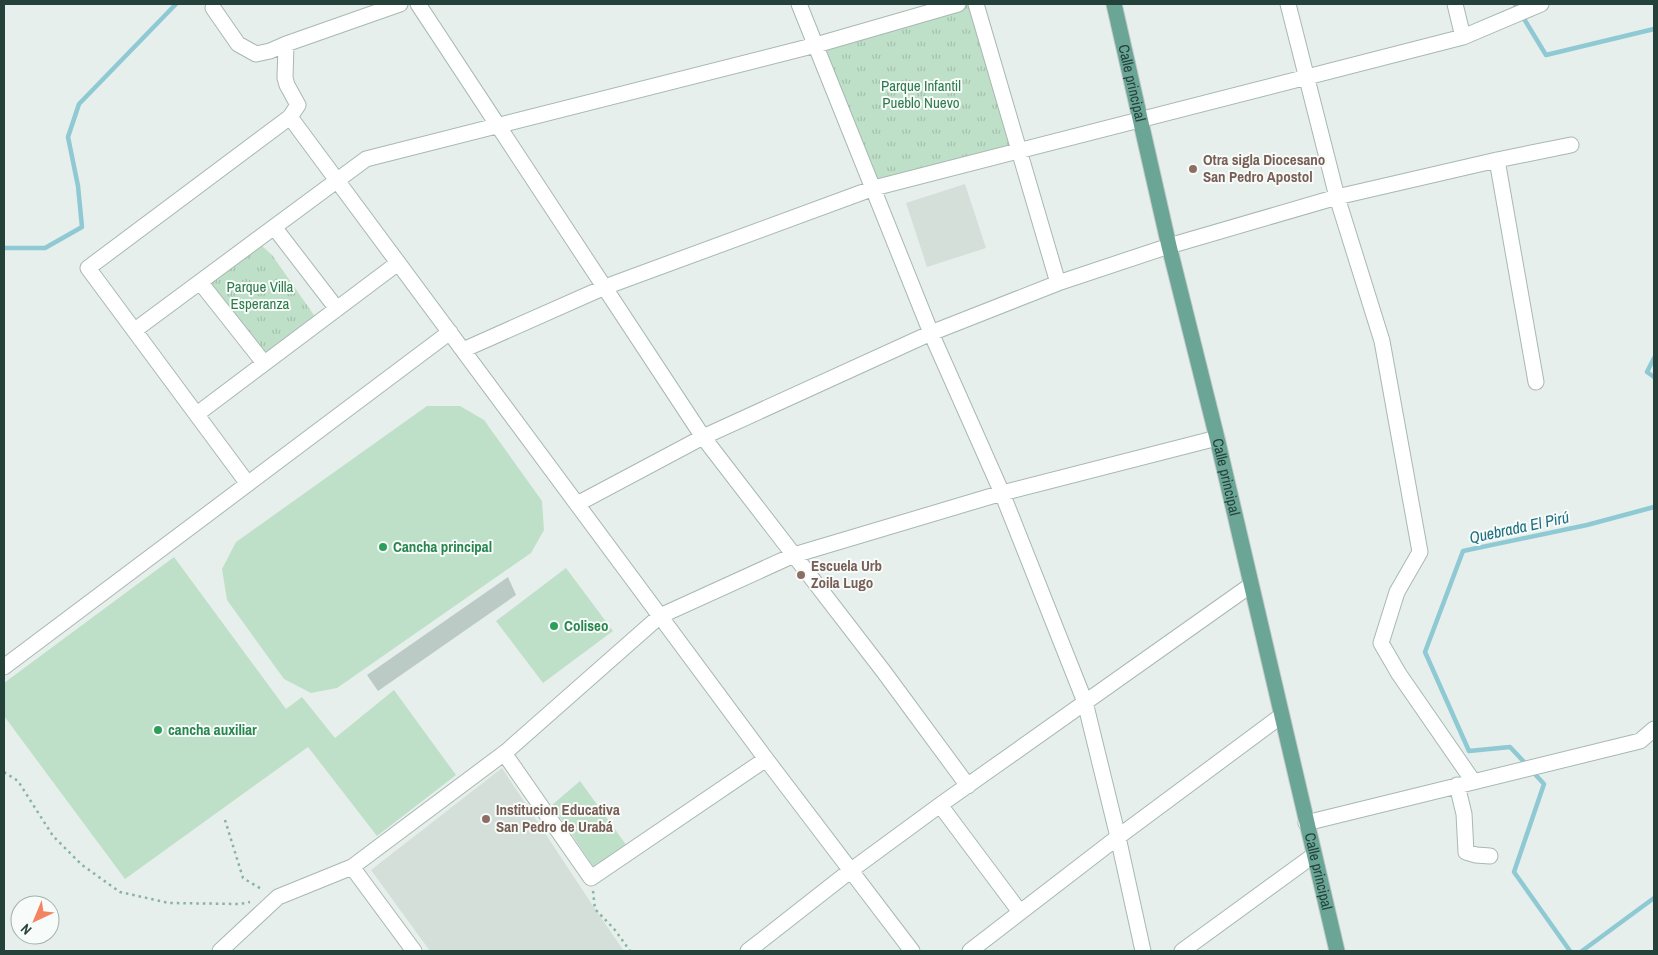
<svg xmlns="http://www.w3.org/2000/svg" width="1658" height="955" font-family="'Archivo Narrow',sans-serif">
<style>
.built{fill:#d4dfda}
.grass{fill:#bfe0c8}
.park{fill:url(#park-tufts)}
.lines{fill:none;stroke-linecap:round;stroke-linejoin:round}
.stream{stroke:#8ec9d4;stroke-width:4.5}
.building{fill:#bbcac4}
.minor-casing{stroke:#a8b8b2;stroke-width:17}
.major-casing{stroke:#c2cac8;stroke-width:17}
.path{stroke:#86b3a5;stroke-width:2.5;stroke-dasharray:2.5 4;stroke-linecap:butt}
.minor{stroke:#fff;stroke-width:15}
.major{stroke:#6aa596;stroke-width:15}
.education-dot{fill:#8d6e63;stroke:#f7fbf9;stroke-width:2}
.leisure-dot{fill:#2e9e5b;stroke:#f7fbf9;stroke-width:2}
.labels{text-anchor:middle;stroke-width:4;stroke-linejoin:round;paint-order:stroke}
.street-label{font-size:15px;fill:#24423a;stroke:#f7fbf9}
.park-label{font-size:15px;fill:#2d7a4b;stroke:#f7fbf9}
.education-label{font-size:15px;font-weight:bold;fill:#785e54;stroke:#f7fbf9;text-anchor:start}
.leisure-label{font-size:15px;font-weight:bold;fill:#27864d;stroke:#f7fbf9;text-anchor:start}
.water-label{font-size:16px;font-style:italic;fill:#1c6f80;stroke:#f7fbf9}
</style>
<defs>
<pattern id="park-tufts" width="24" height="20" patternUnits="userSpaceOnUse" patternTransform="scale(1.25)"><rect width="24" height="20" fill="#bfe0c8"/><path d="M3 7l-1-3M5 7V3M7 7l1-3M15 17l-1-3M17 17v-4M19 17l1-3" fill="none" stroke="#a4c1ad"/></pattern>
</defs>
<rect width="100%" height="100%" fill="#e6efeb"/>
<path class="built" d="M965 184 986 248 927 267 906 203Z
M502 768 595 909 624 951H430L371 870Z"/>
<path class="grass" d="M427 406H460L484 420 542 501 544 530 531 553 337 688 311 693 284 679 227 600 222 569 236 542Z
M174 557 286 709 302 697 335 738 394 690 456 775 377 836 308 747 125 879 4 716V683Z
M566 568 613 631 543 683 496 621Z
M580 781 627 846 595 869 552 805Z"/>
<path class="park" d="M958 4H976L1019 151 874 188 816 45Z
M261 245 272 255 316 318 265 356 208 283Z"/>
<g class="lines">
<path class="stream" d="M1515 4 1546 55 1654 29
M4 248H45L82 227 78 186 68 137 79 104 176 4
M1654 358 1647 372 1654 377
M1527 765 1510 747 1469 751 1425 652 1463 551 1587 525 1654 507
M1532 771 1544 784 1514 872 1570 951
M1582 951 1654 898"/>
</g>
<path class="building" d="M508 577 516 595 378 691 367 675Z"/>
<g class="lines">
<g class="minor-casing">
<path id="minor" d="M418 4 703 437 884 672 968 786
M799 4 931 333 1002 493 1085 702 1118 837 1143 951
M976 4 1058 283
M1288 4 1337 197 1382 341 1420 552 1397 592 1381 643 1399 674 1473 781
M1455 4 1463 37
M213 8 238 44 256 54 270 51 286 44 400 4
M290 117 766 759 912 951
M1497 160 1536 382
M274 227 337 309
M200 282 264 363
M135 330 366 159 816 45 958 4
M463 350 605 287 874 188 1463 37 1541 4
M197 414 398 263
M248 484 88 268 290 117 298 105 287 85 285 78 286 44
M577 504 703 437 931 333 1058 283 1169 246 1337 197 1497 160 1571 145
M4 667 450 332
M504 753 591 878 766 759
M1457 785 1464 814 1466 852 1476 855 1490 856
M940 805 1020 912
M1306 823 1640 741 1654 729
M352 867 414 951
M220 951 278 897 352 867 507 751 660 616 794 555 1002 493 1217 438
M748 951 850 871 940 805 1251 585
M970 951 1118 837 1281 716
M1182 951 1314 855"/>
</g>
<g class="major-casing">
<g id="major">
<path id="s1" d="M1114 4 1169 246 1217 438 1337 951"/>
</g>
</g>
<path class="path" d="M4 772 18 781 53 836 82 865 120 892 169 903 240 904 250 902
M225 820 243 878 263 890
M593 891 595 909 615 930 630 951"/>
<use href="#minor" class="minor"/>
<use href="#major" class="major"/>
</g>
<g class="education-dot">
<circle cx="1193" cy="169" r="5"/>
<circle cx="801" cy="575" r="5"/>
<circle cx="486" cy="819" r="5"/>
</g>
<g class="leisure-dot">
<circle cx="383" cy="547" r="5"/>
<circle cx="554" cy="626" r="5"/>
<circle cx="158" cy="730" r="5"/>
</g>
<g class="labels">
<g class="street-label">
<text dy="5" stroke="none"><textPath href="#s1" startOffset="81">Calle principal</textPath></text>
<text dy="5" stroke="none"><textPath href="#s1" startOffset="486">Calle principal</textPath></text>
<text dy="5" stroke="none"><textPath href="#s1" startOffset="891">Calle principal</textPath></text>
</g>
<g class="park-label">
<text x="921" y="91">Parque Infantil<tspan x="921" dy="17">Pueblo Nuevo</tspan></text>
<text x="260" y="292">Parque Villa<tspan x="260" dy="17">Esperanza</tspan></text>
</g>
<g class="education-label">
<text x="1203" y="165">Otra sigla Diocesano<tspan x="1203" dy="17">San Pedro Apostol</tspan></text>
<text x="811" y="571">Escuela Urb<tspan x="811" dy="17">Zoila Lugo</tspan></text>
<text x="496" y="815">Institucion Educativa<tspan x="496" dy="17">San Pedro de Urabá</tspan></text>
</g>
<g class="leisure-label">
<text x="393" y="552">Cancha principal</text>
<text x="564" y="631">Coliseo</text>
<text x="168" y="735">cancha auxiliar</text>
</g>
<g class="water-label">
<text transform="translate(1519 527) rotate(-12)" y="6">Quebrada El Pirú</text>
</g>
</g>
<rect width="1658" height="955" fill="none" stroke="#24423a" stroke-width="10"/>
<g transform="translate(35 920) rotate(224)"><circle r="24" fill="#f7fbf9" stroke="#a3b1ad"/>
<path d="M0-4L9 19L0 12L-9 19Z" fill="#f4845f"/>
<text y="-8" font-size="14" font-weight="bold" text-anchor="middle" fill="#24423a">N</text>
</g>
</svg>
